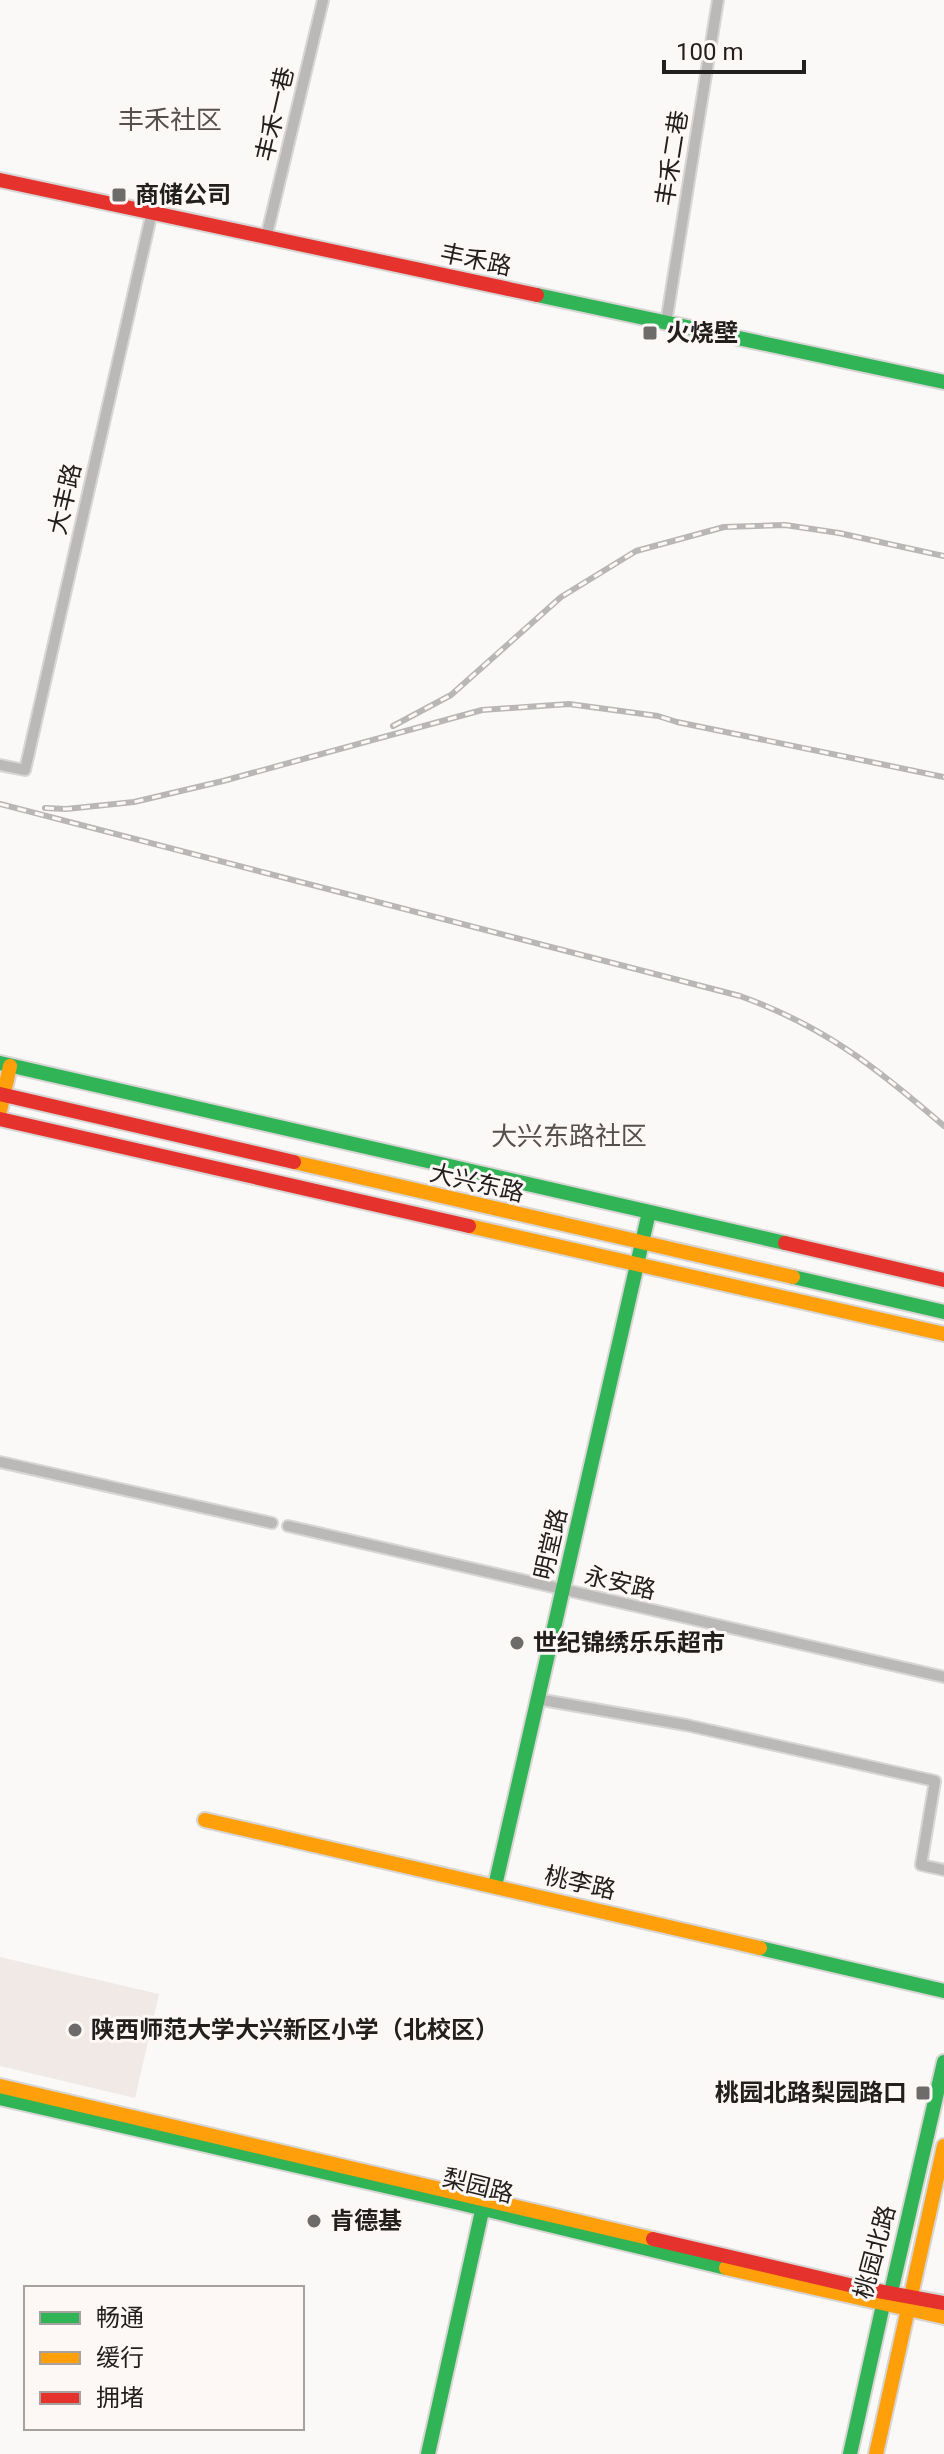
<svg xmlns="http://www.w3.org/2000/svg" width="944" height="2454" font-family="Roboto,'Noto Sans SC',sans-serif">
<style>
.built{fill:#f0e9e5}
.lines{fill:none;stroke-linecap:round;stroke-linejoin:round}
.street-casing{stroke:#d7d6d5;stroke-width:14}
.fast-casing{stroke:#d7d6d5;stroke-width:18}
.slow-casing{stroke:#d7d6d5;stroke-width:18}
.jam-casing{stroke:#d7d6d5;stroke-width:18}
.street{stroke:#bab9b8;stroke-width:10}
.fast{stroke:#30b455;stroke-width:14}
.slow{stroke:#ff9f0a;stroke-width:14}
.jam{stroke:#e5322d;stroke-width:14}
.rail-casing{stroke:#b8b7b6;stroke-width:6}
.rail{stroke:#fdf8f5;stroke-width:3;stroke-dasharray:9;stroke-linecap:butt}
.poi-dot{fill:#6e6c6b;stroke:#fdf8f5;stroke-width:3}
.labels{text-anchor:middle;stroke-width:6;stroke-linejoin:round;paint-order:stroke}
.street-label{font-size:24px;fill:#22201f;stroke:#fdf8f5}
.poi-label{font-size:24px;font-weight:bold;fill:#22201f;stroke:#fdf8f5;text-anchor:start}
.neighbourhood-label{font-size:26px;fill:#54504d;stroke:#fdf8f5}
</style>
<rect width="100%" height="100%" fill="#fbf9f7"/>
<path class="built" d="M0 1957 159 1994 135 2098 0 2066Z"/>
<g class="lines">
<g class="street-casing">
<path id="street" d="M266 238 323 0
M666 323 718 0
M0 765 25 770 152 212
M0 1462 272 1523
M288 1526 944 1677
M537 1699 686 1725 935 1781 921 1865 944 1870"/>
</g>
<g class="fast-casing">
<path id="fast" d="M537 295 944 382
M0 1063 785 1243
M793 1277 944 1312
M495 1886 649 1212
M760 1948 944 1991
M0 2098 459 2203 726 2268
M428 2454 484 2202
M850 2454 883 2305 891 2292 944 2062"/>
</g>
<g class="slow-casing">
<path id="slow" d="M0 1111 10 1066
M294 1162 793 1277
M469 1226 944 1334
M205 1820 760 1948
M0 2086 653 2239
M726 2268 944 2317
M876 2454 944 2146"/>
</g>
<g class="jam-casing">
<path id="jam" d="M0 180 537 295
M0 1094 294 1162
M0 1119 469 1226
M785 1243 944 1280
M653 2239 862 2288 944 2303"/>
</g>
<use href="#street" class="street"/>
<use href="#fast" class="fast"/>
<use href="#slow" class="slow"/>
<use href="#jam" class="jam"/>
<g class="rail-casing">
<path id="rail" d="M393 726 451 695 561 597 636 551 724 527 785 525 839 533 944 556
M0 804 740 996C824 1026 877 1068 944 1126
M45 808 66 809 134 802 223 781 482 710 569 704 658 716 677 722 944 777"/>
</g>
<use href="#rail" class="rail"/>
</g>
<g class="poi-dot">
<rect x="111" y="187" width="16" height="16" rx="4"/>
<rect x="642" y="325" width="16" height="16" rx="4"/>
<circle cx="517" cy="1643" r="8"/>
<circle cx="75" cy="2030" r="8"/>
<rect x="915" y="2085" width="16" height="16" rx="4"/>
<circle cx="314" cy="2221" r="8"/>
</g>
<g class="labels">
<g class="street-label">
<text transform="translate(275 114) rotate(-77)" y="8">丰禾一巷</text>
<text transform="translate(672 158) rotate(-81)" y="8">丰禾二巷</text>
<text transform="translate(476 260) rotate(12)" y="8">丰禾路</text>
<text transform="translate(65 499) rotate(-77)" y="8">大丰路</text>
<text transform="translate(477 1183) rotate(13)" y="8">大兴东路</text>
<text transform="translate(551 1544) rotate(-77)" y="8">明堂路</text>
<text transform="translate(620 1583) rotate(13)" y="8">永安路</text>
<text transform="translate(580 1883) rotate(13)" y="8">桃李路</text>
<text transform="translate(478 2186) rotate(14)" y="8">梨园路</text>
<text transform="translate(875 2252) rotate(-75)" y="8">桃园北路</text>
</g>
<g class="poi-label">
<text x="135" y="203">商储公司</text>
<text x="666" y="341">火烧壁</text>
<text x="533" y="1651">世纪锦绣乐乐超市</text>
<text x="91" y="2038">陕西师范大学大兴新区小学（北校区）</text>
<text x="907" y="2101" text-anchor="end">桃园北路梨园路口</text>
<text x="330" y="2229">肯德基</text>
</g>
<g class="neighbourhood-label">
<text x="170" y="129">丰禾社区</text>
<text x="569" y="1145">大兴东路社区</text>
</g>
</g>
<rect x="24" y="2286" width="280" height="144" fill="#fdf8f5" stroke="#a5a29f" stroke-width="2"/>
<rect x="40" y="2312" width="40" height="12" fill="#30b455" stroke="#a5a29f" stroke-width="2"/>
<text x="96" y="2326" font-size="24" fill="#22201f">畅通</text>
<rect x="40" y="2352" width="40" height="12" fill="#ff9f0a" stroke="#a5a29f" stroke-width="2"/>
<text x="96" y="2366" font-size="24" fill="#22201f">缓行</text>
<rect x="40" y="2392" width="40" height="12" fill="#e5322d" stroke="#a5a29f" stroke-width="2"/>
<text x="96" y="2406" font-size="24" fill="#22201f">拥堵</text>
<path d="M664 60v12h140v-12" fill="none" stroke="#22201f" stroke-width="4"/>
<text x="676" y="60" font-size="24" fill="#22201f" stroke="#fdf8f5" stroke-width="6" paint-order="stroke">100 m</text>
</svg>
